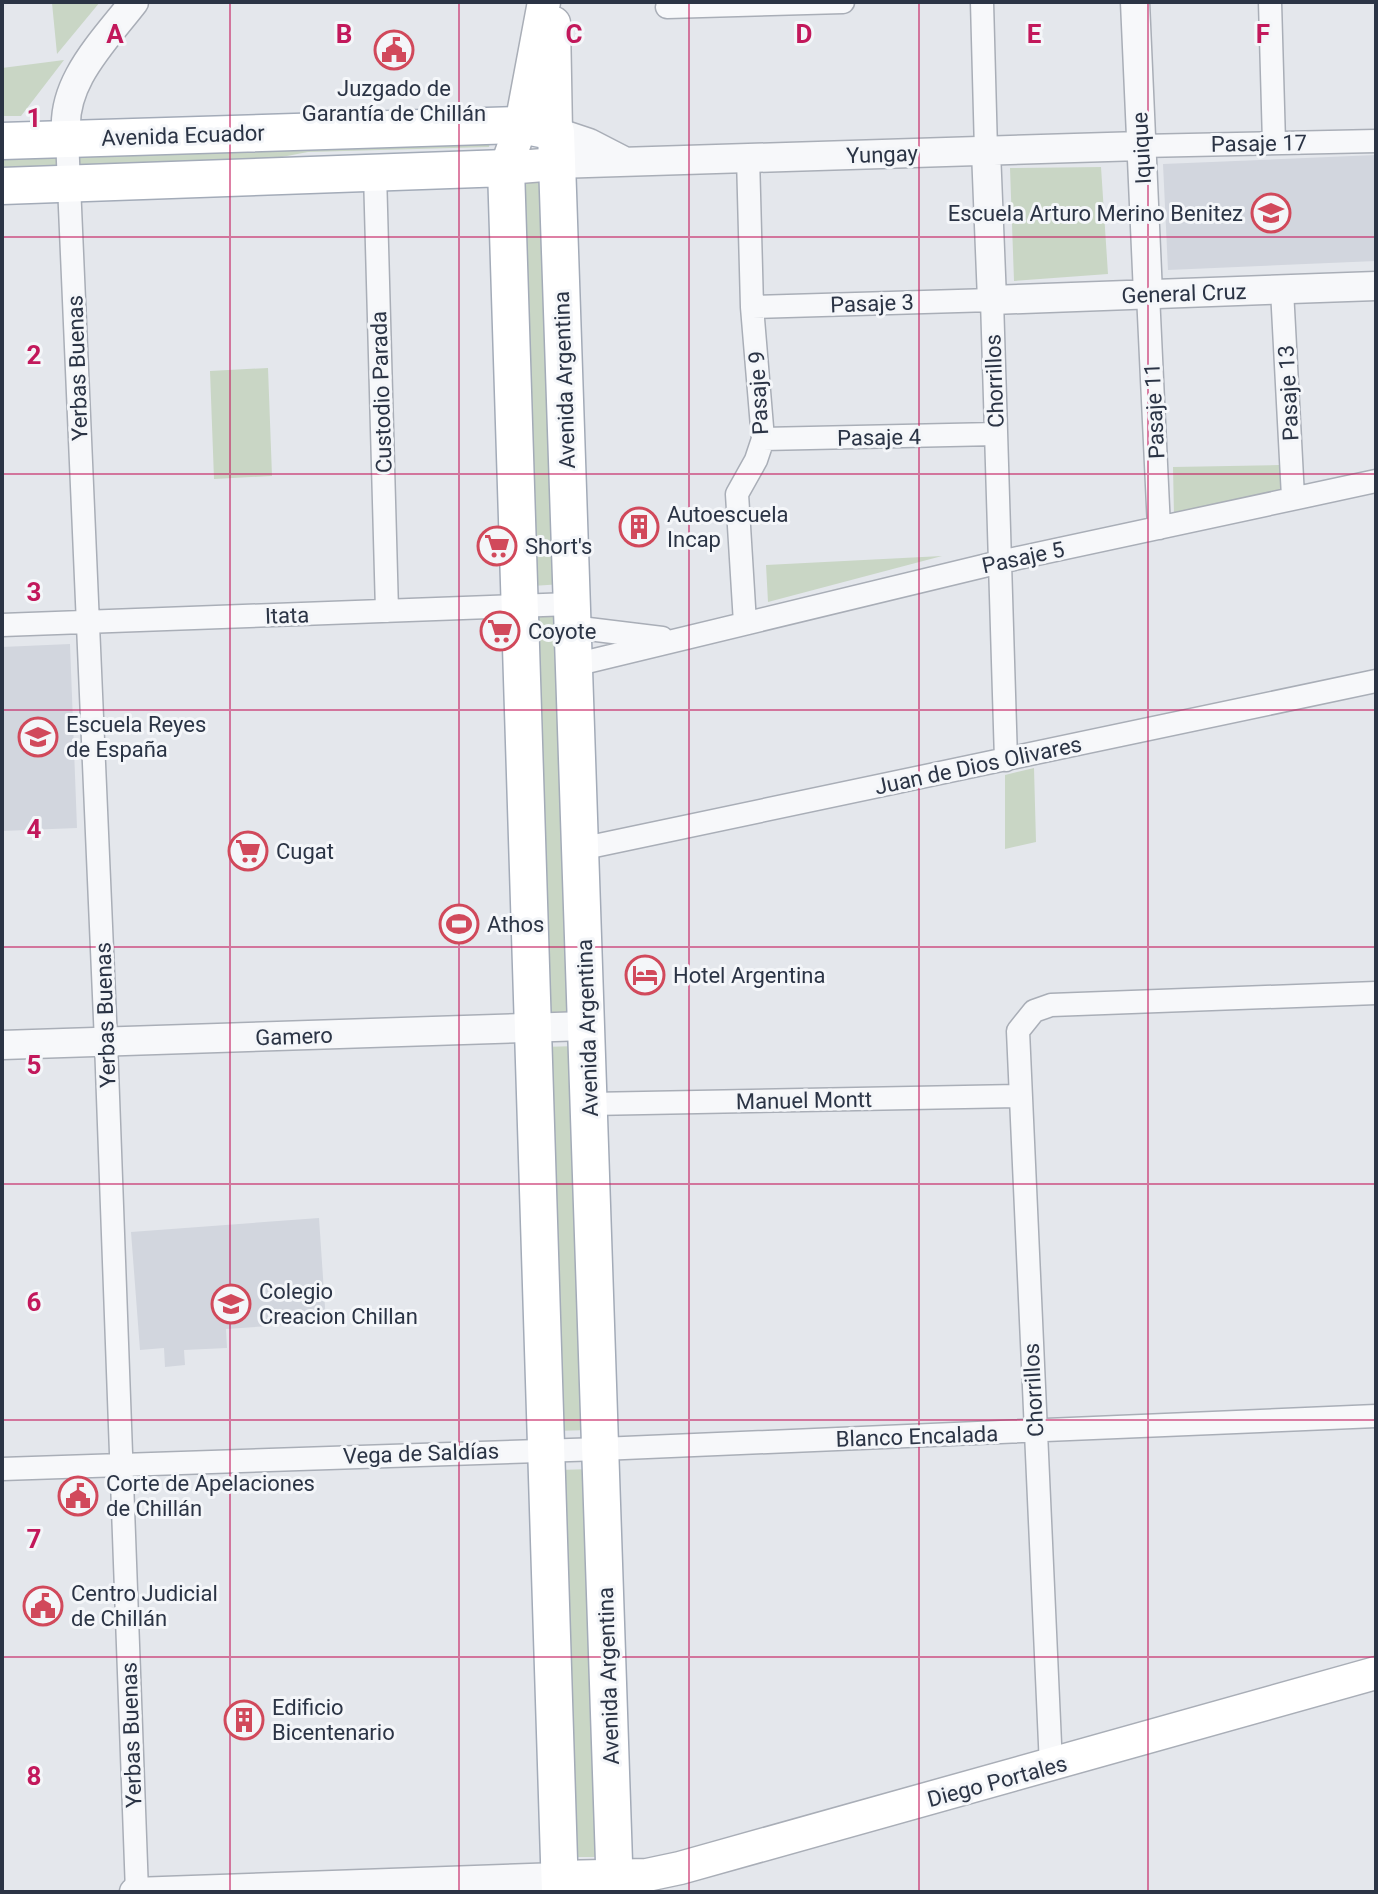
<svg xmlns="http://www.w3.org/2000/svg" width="1378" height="1894" font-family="Roboto,sans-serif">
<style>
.built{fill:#d2d6de}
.green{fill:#c9d6c5}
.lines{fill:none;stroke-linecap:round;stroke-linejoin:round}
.minor-casing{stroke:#a9aeb7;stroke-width:25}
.tertiary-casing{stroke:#a9aeb7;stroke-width:31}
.secondary-casing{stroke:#a9aeb7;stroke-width:35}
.primary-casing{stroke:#a3abb8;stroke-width:39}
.minor{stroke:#f7f8fa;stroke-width:22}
.tertiary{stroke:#f7f8fa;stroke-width:28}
.secondary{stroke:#fff;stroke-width:32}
.primary{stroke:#fff;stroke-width:36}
.grid{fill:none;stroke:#c2185b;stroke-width:2;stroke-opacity:0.55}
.labels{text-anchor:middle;stroke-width:6;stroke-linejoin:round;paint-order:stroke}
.poi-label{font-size:22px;fill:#2b3445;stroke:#f4f6f9;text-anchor:start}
.street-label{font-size:22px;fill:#2b3445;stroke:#f4f6f9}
.grid-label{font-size:26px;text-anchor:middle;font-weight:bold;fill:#c2185b;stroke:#f4f6f9;stroke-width:6;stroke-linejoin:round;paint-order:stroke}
</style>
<rect width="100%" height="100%" fill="#e4e7ec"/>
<path class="built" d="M1376 155V261L1168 270 1163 164Z
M70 644 77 828 2 831V647Z
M319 1218 326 1322 226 1329 227 1348 184 1350 185 1365 165 1367 164 1348 140 1350 131 1232Z"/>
<path class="green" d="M100 2 57 54 52 3Z
M64 60 21 116H2V68Z
M491 133 489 147 308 152 244 164 2 173V151Z
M1101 167 1108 274 1014 281 1010 168Z
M547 177 563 584 532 586 520 178Z
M268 368 272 476 214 479 210 371Z
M1279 465 1283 491 1174 516 1173 467Z
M942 556 768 602 766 565Z
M534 610H566L578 1022H549Z
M1034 768 1036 842 1005 849V775Z
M578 1046 590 1430 555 1431 542 1047Z
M591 1469 602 1857H571L559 1470Z"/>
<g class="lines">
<g class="minor-casing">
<path id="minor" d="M982 2 986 151
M1270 2 1274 143
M667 7 843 2
M67 138 106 1042 137 1892
M1141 146 1376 141
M375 173 387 611
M1282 290 1293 497
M1148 294 1159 528
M752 307 992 300 1006 760
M763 439 996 434
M745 623 737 494 756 460 763 439 752 307 748 157
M2 625 571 604
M572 627 662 638
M574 665 1000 562 1376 481
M580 849 1376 681
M590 1104 1019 1096
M2 1469 601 1449 1376 1416
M1051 1766 1018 1031 1034 1011 1051 1005 1376 993"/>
</g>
<g class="tertiary-casing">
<path id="tertiary" d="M1135 2 1148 294
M556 132 589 143 622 160
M67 138C58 85 104 41 134 2
M986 151 992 300 1376 286
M556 164 1141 146
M2 1045 586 1026
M134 1892 559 1877"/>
</g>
<g class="secondary-casing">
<path id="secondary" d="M544 2 521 125 506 168 556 164
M554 23 556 132
M559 1877 647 1875 680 1868 1376 1673"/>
</g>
<g class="primary-casing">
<path id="primary" d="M2 141 521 125 556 132 615 1892
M2 186 506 168 560 1892"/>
</g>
<use href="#minor" class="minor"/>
<use href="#tertiary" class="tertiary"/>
<use href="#secondary" class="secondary"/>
<use href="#primary" class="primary"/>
</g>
<path class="grid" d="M230 2V1892M459 2V1892M689 2V1892M919 2V1892M1148 2V1892M2 237H1376M2 474H1376M2 710H1376M2 947H1376M2 1184H1376M2 1420H1376M2 1657H1376"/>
<defs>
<g id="civic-ring" transform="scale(2)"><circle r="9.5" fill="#f4f6f9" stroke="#d1495b" stroke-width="1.5"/><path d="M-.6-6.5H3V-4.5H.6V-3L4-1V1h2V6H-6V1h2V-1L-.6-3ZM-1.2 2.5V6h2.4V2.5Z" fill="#d1495b"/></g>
<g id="school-ring" transform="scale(2)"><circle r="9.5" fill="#f4f6f9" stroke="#d1495b" stroke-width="1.5"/><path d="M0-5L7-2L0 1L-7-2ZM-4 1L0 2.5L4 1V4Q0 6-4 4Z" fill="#d1495b"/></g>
<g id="building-ring" transform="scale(2)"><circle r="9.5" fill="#f4f6f9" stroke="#d1495b" stroke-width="1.5"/><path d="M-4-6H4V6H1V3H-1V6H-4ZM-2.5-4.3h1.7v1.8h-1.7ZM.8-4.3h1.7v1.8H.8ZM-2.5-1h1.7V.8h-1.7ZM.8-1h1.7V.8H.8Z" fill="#d1495b"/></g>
<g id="supermarket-ring" transform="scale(2)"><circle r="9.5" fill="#f4f6f9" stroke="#d1495b" stroke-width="1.5"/><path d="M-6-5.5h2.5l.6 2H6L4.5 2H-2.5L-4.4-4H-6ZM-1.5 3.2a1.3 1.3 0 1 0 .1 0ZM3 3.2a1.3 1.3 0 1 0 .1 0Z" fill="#d1495b"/></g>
<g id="stadium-ring" transform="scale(2)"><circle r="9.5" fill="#f4f6f9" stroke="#d1495b" stroke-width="1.5"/><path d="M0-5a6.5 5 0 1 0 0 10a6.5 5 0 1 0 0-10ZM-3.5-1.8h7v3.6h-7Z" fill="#d1495b"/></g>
<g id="hotel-ring" transform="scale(2)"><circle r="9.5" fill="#f4f6f9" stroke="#d1495b" stroke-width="1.5"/><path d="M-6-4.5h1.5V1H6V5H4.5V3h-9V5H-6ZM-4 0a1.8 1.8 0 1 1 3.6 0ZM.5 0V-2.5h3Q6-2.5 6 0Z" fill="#d1495b"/></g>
</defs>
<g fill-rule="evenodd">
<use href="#civic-ring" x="394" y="50"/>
<use href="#school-ring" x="1271" y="213"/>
<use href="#building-ring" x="639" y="527"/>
<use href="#supermarket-ring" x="497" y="546"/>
<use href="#supermarket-ring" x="500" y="631"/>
<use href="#school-ring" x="38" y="737"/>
<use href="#supermarket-ring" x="248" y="851"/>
<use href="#stadium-ring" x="459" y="924"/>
<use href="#hotel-ring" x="645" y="975"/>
<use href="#school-ring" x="231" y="1304"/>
<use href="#civic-ring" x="78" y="1496"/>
<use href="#civic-ring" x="43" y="1606"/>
<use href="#building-ring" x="244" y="1720"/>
</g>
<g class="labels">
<g class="poi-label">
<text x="394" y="96" text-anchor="middle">Juzgado de<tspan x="394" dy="25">Garantía de Chillán</tspan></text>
<text x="1243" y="221" text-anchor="end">Escuela Arturo Merino Benitez</text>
<text x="667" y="522">Autoescuela<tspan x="667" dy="25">Incap</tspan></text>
<text x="525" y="554">Short's</text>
<text x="528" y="639">Coyote</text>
<text x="66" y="732">Escuela Reyes<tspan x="66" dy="25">de España</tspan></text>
<text x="276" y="859">Cugat</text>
<text x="487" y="932">Athos</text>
<text x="673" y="983">Hotel Argentina</text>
<text x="259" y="1299">Colegio<tspan x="259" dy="25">Creacion Chillan</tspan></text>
<text x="106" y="1491">Corte de Apelaciones<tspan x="106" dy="25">de Chillán</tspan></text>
<text x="71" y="1601">Centro Judicial<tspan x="71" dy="25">de Chillán</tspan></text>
<text x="272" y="1715">Edificio<tspan x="272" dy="25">Bicentenario</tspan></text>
</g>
<g class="street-label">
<text transform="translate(183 135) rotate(-2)" y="8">Avenida Ecuador</text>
<text transform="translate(1259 143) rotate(-1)" y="8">Pasaje 17</text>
<text transform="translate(1141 148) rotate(-93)" y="8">Iquique</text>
<text transform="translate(882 154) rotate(-2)" y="8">Yungay</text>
<text transform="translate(1184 293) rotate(-2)" y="8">General Cruz</text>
<text transform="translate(872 303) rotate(-2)" y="8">Pasaje 3</text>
<text transform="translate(77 368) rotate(-92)" y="8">Yerbas Buenas</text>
<text transform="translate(564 380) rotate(-92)" y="8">Avenida Argentina</text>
<text transform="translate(994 381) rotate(-92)" y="8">Chorrillos</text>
<text transform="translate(381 392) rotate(-92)" y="8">Custodio Parada</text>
<text transform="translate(758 393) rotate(-93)" y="8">Pasaje 9</text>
<text transform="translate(1288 393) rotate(-93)" y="8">Pasaje 13</text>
<text transform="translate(1154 411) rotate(-93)" y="8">Pasaje 11</text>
<text transform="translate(879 437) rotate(-1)" y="8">Pasaje 4</text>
<text transform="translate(1023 557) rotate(-12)" y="8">Pasaje 5</text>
<text transform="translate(287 615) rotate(-2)" y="8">Itata</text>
<text transform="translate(978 765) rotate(-12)" y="8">Juan de Dios Olivares</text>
<text transform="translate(105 1015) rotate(-92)" y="8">Yerbas Buenas</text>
<text transform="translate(587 1028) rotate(-92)" y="8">Avenida Argentina</text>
<text transform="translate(294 1036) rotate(-2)" y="8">Gamero</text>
<text transform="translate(804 1100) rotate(-1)" y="8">Manuel Montt</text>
<text transform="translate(1033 1390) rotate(-93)" y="8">Chorrillos</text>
<text transform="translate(917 1436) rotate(-2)" y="8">Blanco Encalada</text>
<text transform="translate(421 1453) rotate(-2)" y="8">Vega de Saldías</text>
<text transform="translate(608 1676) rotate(-92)" y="8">Avenida Argentina</text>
<text transform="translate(131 1735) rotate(-92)" y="8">Yerbas Buenas</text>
<text transform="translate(997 1781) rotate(-15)" y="8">Diego Portales</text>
</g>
</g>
<g class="grid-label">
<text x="115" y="43">A</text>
<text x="344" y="43">B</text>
<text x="574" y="43">C</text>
<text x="804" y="43">D</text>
<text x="1034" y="43">E</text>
<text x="1263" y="43">F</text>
<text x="34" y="127">1</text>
<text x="34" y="364">2</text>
<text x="34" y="601">3</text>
<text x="34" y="838">4</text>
<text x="34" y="1074">5</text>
<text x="34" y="1311">6</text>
<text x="34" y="1548">7</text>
<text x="34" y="1785">8</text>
</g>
<rect width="1378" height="1894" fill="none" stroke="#2b3445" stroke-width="8"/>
</svg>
